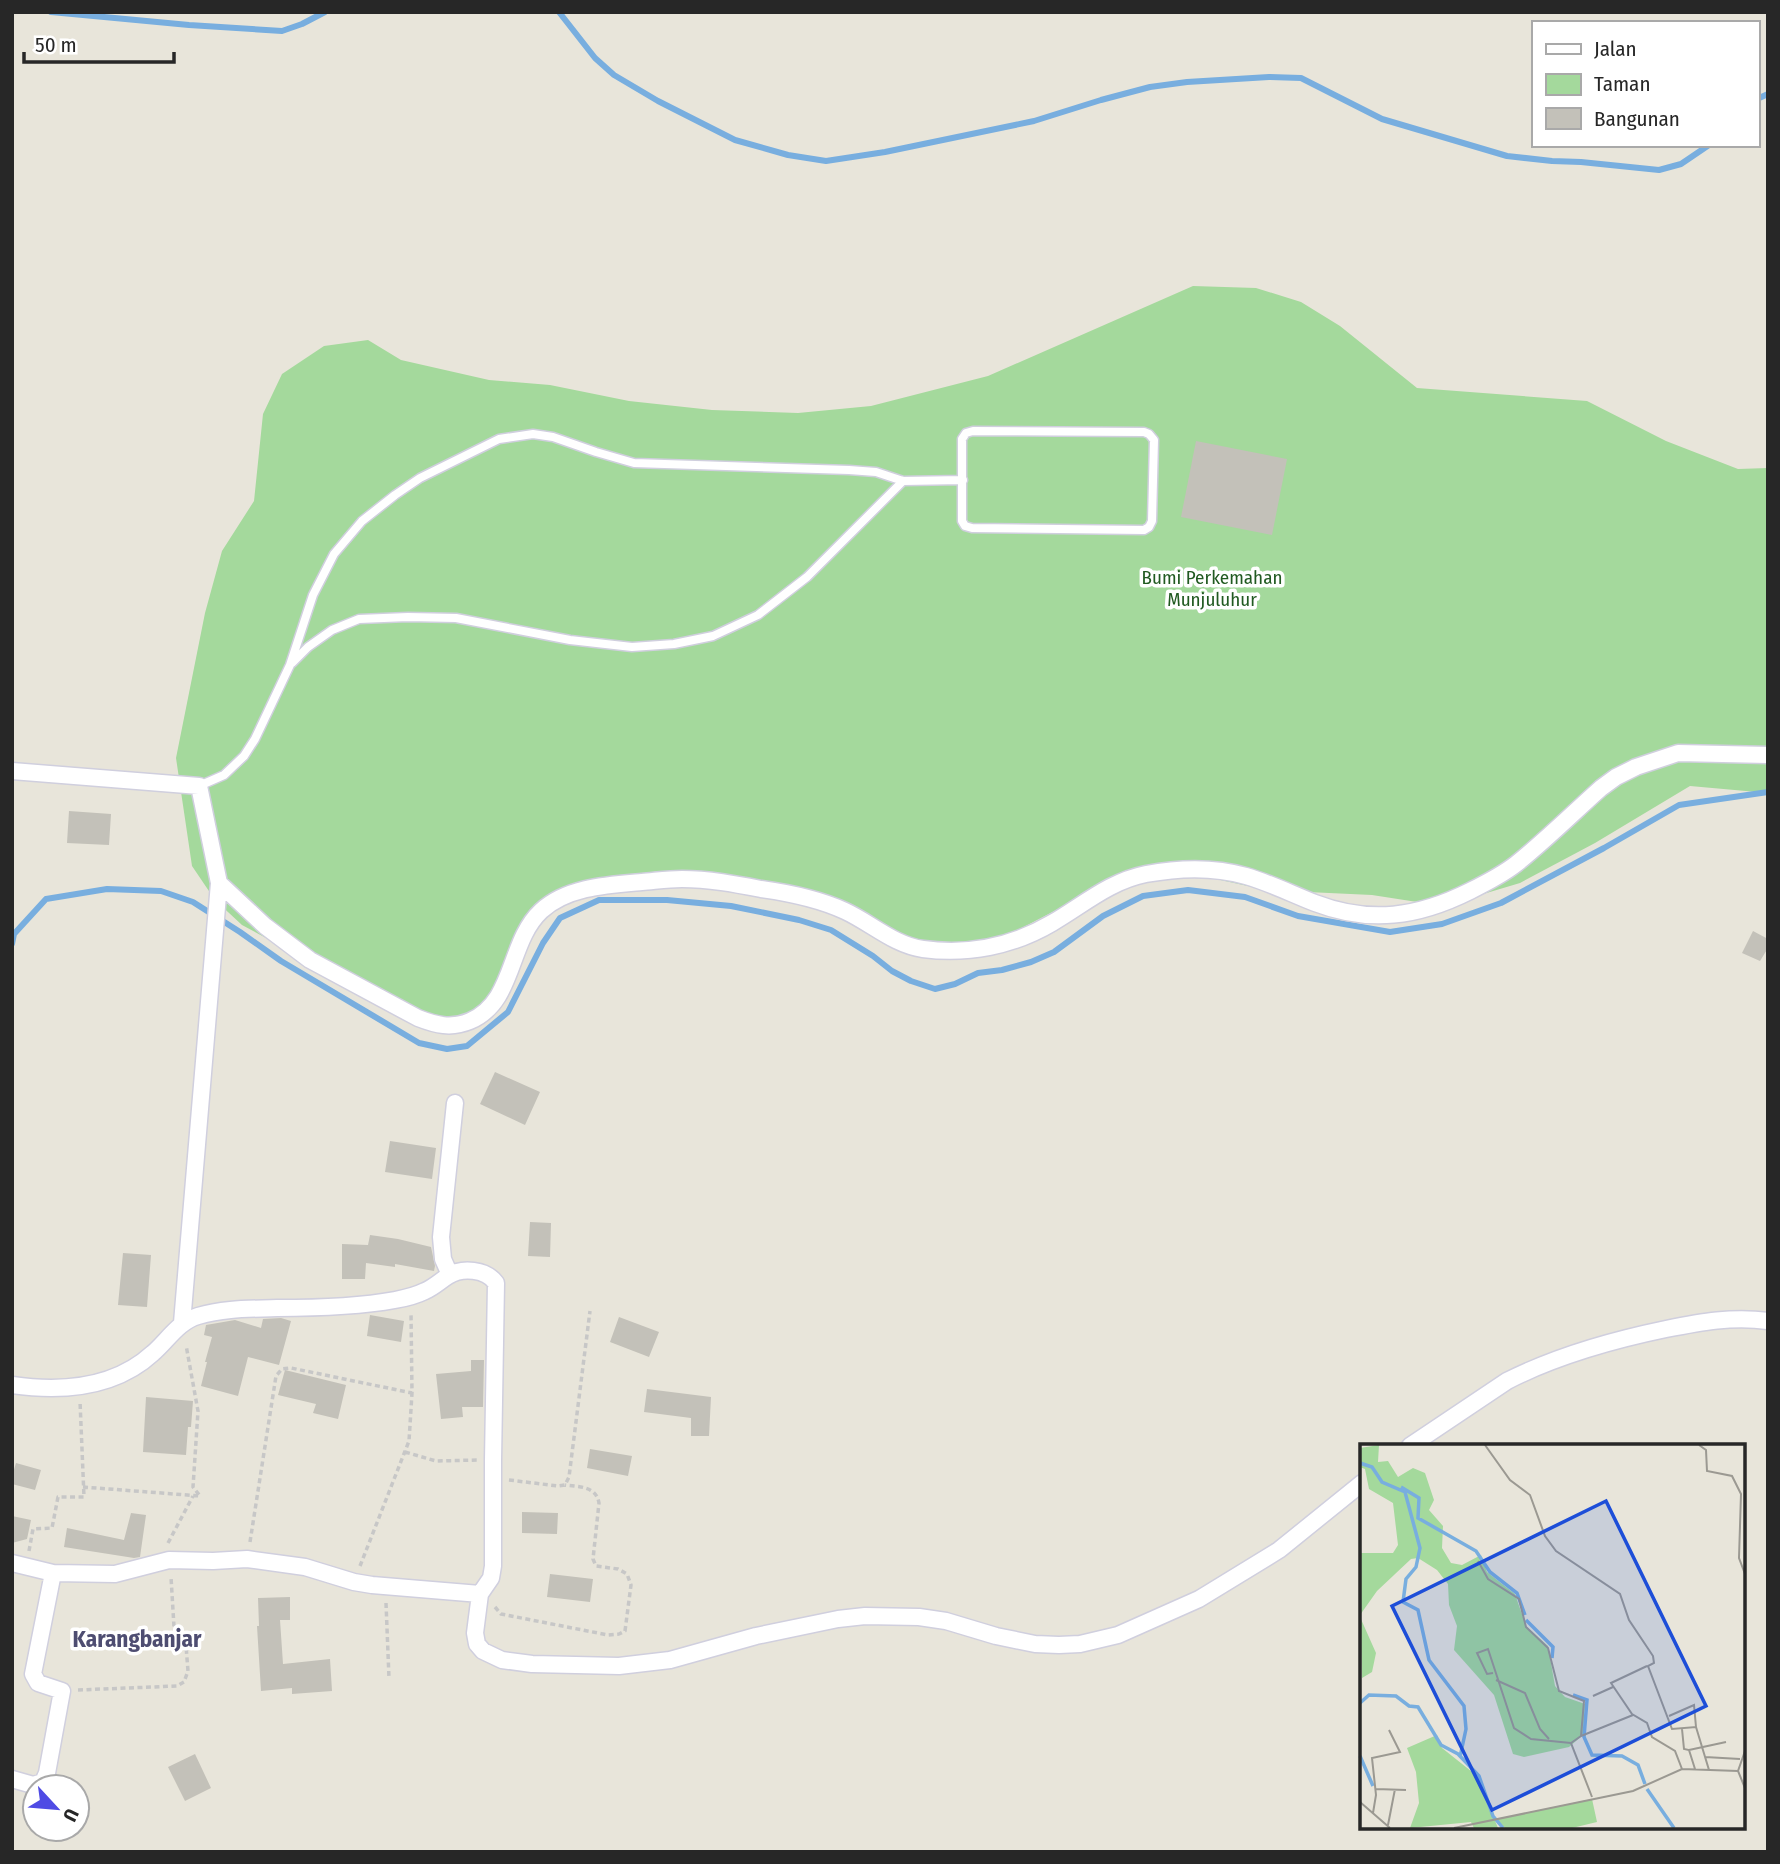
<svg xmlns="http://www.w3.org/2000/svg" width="1780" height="1864" font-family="'Fira Sans Condensed',sans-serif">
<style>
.green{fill:#a4d99c}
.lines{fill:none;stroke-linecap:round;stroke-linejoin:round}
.stream{stroke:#78aedf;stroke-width:6}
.building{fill:#c3c1b9}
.lane-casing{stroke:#d0cfde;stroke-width:11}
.street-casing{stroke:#d0cfde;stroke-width:19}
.path{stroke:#c7c7c7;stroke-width:3.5;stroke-dasharray:5 3.5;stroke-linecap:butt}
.lane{stroke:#fff;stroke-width:8}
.street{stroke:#fff;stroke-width:16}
.labels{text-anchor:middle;stroke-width:7;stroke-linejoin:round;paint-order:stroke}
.park-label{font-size:19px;fill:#215a21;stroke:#fff}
.quarter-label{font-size:23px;font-weight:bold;fill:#4e4d71;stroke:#fff}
.inset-river{fill:none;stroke:#78aedf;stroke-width:3.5}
.inset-road{fill:none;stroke:#9b9992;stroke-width:2}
.view{fill:#1d4ed8;fill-opacity:0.15;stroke:#1d4ed8;stroke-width:3.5}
.inset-edge{fill:none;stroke:#272727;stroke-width:3.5}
</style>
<rect width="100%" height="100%" fill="#e8e5da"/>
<path class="green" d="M1193 286 1256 288 1301 302 1340 326 1417 388 1587 401 1666 441 1738 469 1768 468V793L1690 786 1595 843 1520 883 1443 906 1372 895 1266 890 1175 870 1089 893 964 958 906 948 777 888 658 871 562 894 545 902 492 997 470 1018 427 1025 242 925 215 900 192 866 176 758 205 613 222 551 254 501 263 414 282 374 324 346 368 340 401 360 489 380 550 385 629 401 712 410 798 413 871 406 988 376Z"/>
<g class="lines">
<path class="stream" d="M51 12 189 25 282 31 302 24 325 12
M559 12 595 58 614 75 658 101 735 140 788 155 826 161 885 152 1034 121 1101 100 1150 87 1187 82 1269 77 1301 78 1382 119 1507 156 1552 161 1581 162 1659 170 1681 164 1709 145
M1757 99 1768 94
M12 944 14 934 46 899 107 889 161 891 193 902 240 932 281 961 419 1043 447 1049 467 1046 508 1012 543 943 560 918 599 900H667L731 906 799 920 831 930 873 956 892 971 911 981 935 989 955 984 978 973 1002 970 1031 962 1054 952 1103 916 1143 896 1188 890 1245 897 1298 916 1390 932 1442 924 1501 903 1604 848 1679 805 1768 792"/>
</g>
<path class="building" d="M1196 441 1287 459 1272 535 1181 517Z
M69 811 111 814 109 845 67 843Z
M1753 931 1768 939V948L1760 961 1742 953Z
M495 1072 540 1092 525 1125 480 1104Z
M390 1141 436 1148 432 1179 385 1172Z
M530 1222 551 1223 550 1257 528 1256Z
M370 1235 398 1239 431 1247 435 1266 434 1271 395 1264V1267L366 1263 365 1279H342V1244L368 1245Z
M123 1253 151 1255 147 1307 118 1305Z
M370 1315 404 1321 401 1342 367 1336Z
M619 1317 659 1332 649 1357 610 1342Z
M281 1318 291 1321 279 1365 248 1357 238 1396 201 1386 207 1362H205L212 1337 204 1335 206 1325 235 1320 261 1328 263 1319Z
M471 1360H484L483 1407H462L463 1417 441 1419 436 1374 471 1371Z
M285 1370 346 1385 338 1419 313 1413 316 1404 278 1395Z
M647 1389 711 1397 709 1436H691V1418L644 1412Z
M146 1397 193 1401 191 1427H188L186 1455 143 1452Z
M590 1449 632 1456 628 1476 587 1468Z
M16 1463 41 1470 35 1490 12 1484V1476Z
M522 1512 558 1513 557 1534 522 1533Z
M131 1513 146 1515 140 1557 134 1558 64 1547 67 1528 124 1540Z
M12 1516 31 1520 27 1539 12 1543Z
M550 1574 593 1579 590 1602 547 1597Z
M290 1597V1620H280L283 1664 330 1659 332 1691 292 1694V1688L261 1691 257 1626H259L258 1598Z
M195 1754 211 1788 185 1801 168 1767Z"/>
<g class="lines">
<g class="lane-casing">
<path id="lane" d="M973 431 1144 432 1149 434 1154 440 1152 521 1149 527 1144 530 972 528 965 526 962 521V439L966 433Z
M292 663 308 647 332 630 359 619 408 617 456 618 570 640 632 647 674 644 713 636 758 615 807 577 903 481
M199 786 224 775 244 756 255 739 290 665 313 595 334 554 362 521 395 495 420 478 499 439 533 434 553 437 596 452 634 463 849 470 876 472 903 481 963 480"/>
</g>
<g class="street-casing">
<path id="street" d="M12 771 199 786 219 883 265 926 310 960 418 1018C436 1025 451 1029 470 1021 515 1002 508 942 541 911 567 887 607 885 642 882 655 881 668 879 682 879 709 879 735 884 761 889 790 893 819 899 845 911 871 923 894 945 923 949 968 955 1013 946 1052 923 1083 905 1110 881 1146 874 1178 868 1215 867 1246 876 1270 883 1292 894 1315 903 1370 924 1418 917 1470 891 1486 883 1502 875 1516 864 1546 840 1573 813 1601 788L1616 777 1636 767 1678 753 1768 755
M450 1275 443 1259 441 1237 455 1103
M182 1323 219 883
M12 1385C61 1392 115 1388 153 1353 168 1340 178 1322 198 1316 225 1308 250 1309 277 1308 316 1308 357 1307 395 1300 406 1298 415 1296 425 1291 434 1287 440 1281 448 1276 462 1267 486 1269 496 1283L493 1460V1566L491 1578 480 1594
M1410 1446 1507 1381C1556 1356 1613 1340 1666 1329 1701 1322 1733 1316 1768 1321
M12 1563 53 1573 115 1574 169 1560 213 1561 247 1559 305 1567 354 1582 372 1585 480 1594 475 1633 477 1644 483 1651 502 1660 532 1664 619 1666 670 1660 756 1636 838 1619 865 1616 919 1617 946 1621 996 1636 1035 1644 1059 1645 1080 1644 1118 1635 1199 1599 1279 1550 1362 1483
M12 1779 33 1785 43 1782 47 1773 62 1691 38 1683 33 1674 53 1573"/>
</g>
<path class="path" d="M405 1452 436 1461 477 1460
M509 1480 558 1486 565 1485 569 1477 590 1311
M83 1487 200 1496 193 1487 198 1411 186 1345
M250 1542 276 1376 282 1369 291 1368 412 1393
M168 1543 193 1496
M29 1551 33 1529 52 1528 58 1497H84L80 1401
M360 1566 409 1441 412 1393 411 1313
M386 1603 389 1678
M495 1607 501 1614 608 1635 619 1634 625 1631 631 1585 627 1574 618 1569 596 1566 593 1559 599 1503C596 1486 580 1487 565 1485
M78 1690 177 1686 184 1682 188 1671 185 1633 174 1627 171 1577"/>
<use href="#lane" class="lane"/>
<use href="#street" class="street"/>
</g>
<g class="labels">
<g class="park-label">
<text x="1212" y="584">Bumi Perkemahan<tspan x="1212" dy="22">Munjuluhur</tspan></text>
</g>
<g class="quarter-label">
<text x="137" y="1647">Karangbanjar</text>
</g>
</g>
<g transform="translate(1360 1444)">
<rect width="385" height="385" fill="#e8e5da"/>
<path d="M19 1 18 18 28 17 38 33 53 24 65 29 74 56 69 66 83 82 82 104 91 119 102 121 121 111 127 128 155 150 166 182 188 202 195 242 205 253 225 260 223 291 209 303 164 313 153 310 134 251 94 206 97 182 89 161 88 140 77 126 58 114 51 115 17 147 0 171V109H33L38 101 33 59 9 45 5 25 0 23V4ZM0 173 16 209 12 228 2 234ZM77 291 82 304 116 331 138 384H114L111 378 50 384 59 359 56 328 47 304ZM232 355 237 378 212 384H145L136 375Z" fill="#a4d99c"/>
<path class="inset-river" d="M0 19 12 23 22 38 45 48 60 104 56 123 46 135 43 158 58 166 69 216 104 262 106 285 100 313M41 43 59 54 58 74 116 107 130 128 157 149 165 171M166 176 193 203 192 214M213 251 227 256 224 293 232 311 262 312 278 321 285 340M0 259 9 251 36 252 49 262 58 263 81 301 98 310 119 332 133 372 143 384M0 312 13 342M287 345 314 384"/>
<path class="inset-road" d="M125 1 150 36 170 51 185 92 196 107 260 150 269 176 293 212 294 219 288 222 312 285 336 283 349 326M339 1 346 6 347 27 372 32 381 50 379 114 385 130M118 117 128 135 159 155 166 183 188 204 199 247 224 257 221 292 211 299 232 353M287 222 251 239 272 270 287 279 292 293 315 307 322 325M133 229 127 230 117 209 128 205 154 284 171 295 211 299M136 236 165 249 180 285 189 295M233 252 253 243M309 272 334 261 336 283M322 285 324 305 329 306 335 325M221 292 273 271M329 306 366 298M385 307 378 327 385 344M345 313 380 315M16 345 46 346M0 358 30 384M13 369 16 351 12 314 40 308 29 286M28 381 35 345M94 384 273 347 322 325 378 327"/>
<path class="view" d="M246 57 346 262 132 366 32 162Z"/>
<rect width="385" height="385" class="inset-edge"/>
</g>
<rect width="1780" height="1864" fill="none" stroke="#272727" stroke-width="28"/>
<rect x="1532" y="21" width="228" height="126" fill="#ffffff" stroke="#a9a9a9" stroke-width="2"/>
<rect x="1546" y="44" width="35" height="10" fill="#ffffff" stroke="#a9a9a9" stroke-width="2"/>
<text x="1594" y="56" font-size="21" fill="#272727">Jalan</text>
<rect x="1546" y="74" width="35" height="21" fill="#a4d99c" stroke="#a9a9a9" stroke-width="2"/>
<text x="1594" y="91" font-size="21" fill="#272727">Taman</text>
<rect x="1546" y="108" width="35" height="21" fill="#c3c1b9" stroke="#a9a9a9" stroke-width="2"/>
<text x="1594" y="126" font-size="21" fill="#272727">Bangunan</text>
<g transform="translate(56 1808) rotate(116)"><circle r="33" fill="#ffffff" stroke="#a9a9a9" stroke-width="2"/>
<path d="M0-5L12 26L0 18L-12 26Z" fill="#4f4be4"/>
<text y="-10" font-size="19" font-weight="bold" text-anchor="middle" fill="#272727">U</text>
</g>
<path d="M24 52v10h150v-10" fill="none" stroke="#272727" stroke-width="3.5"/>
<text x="35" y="52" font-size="21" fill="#272727" stroke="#ffffff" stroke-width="5" paint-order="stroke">50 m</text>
</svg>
